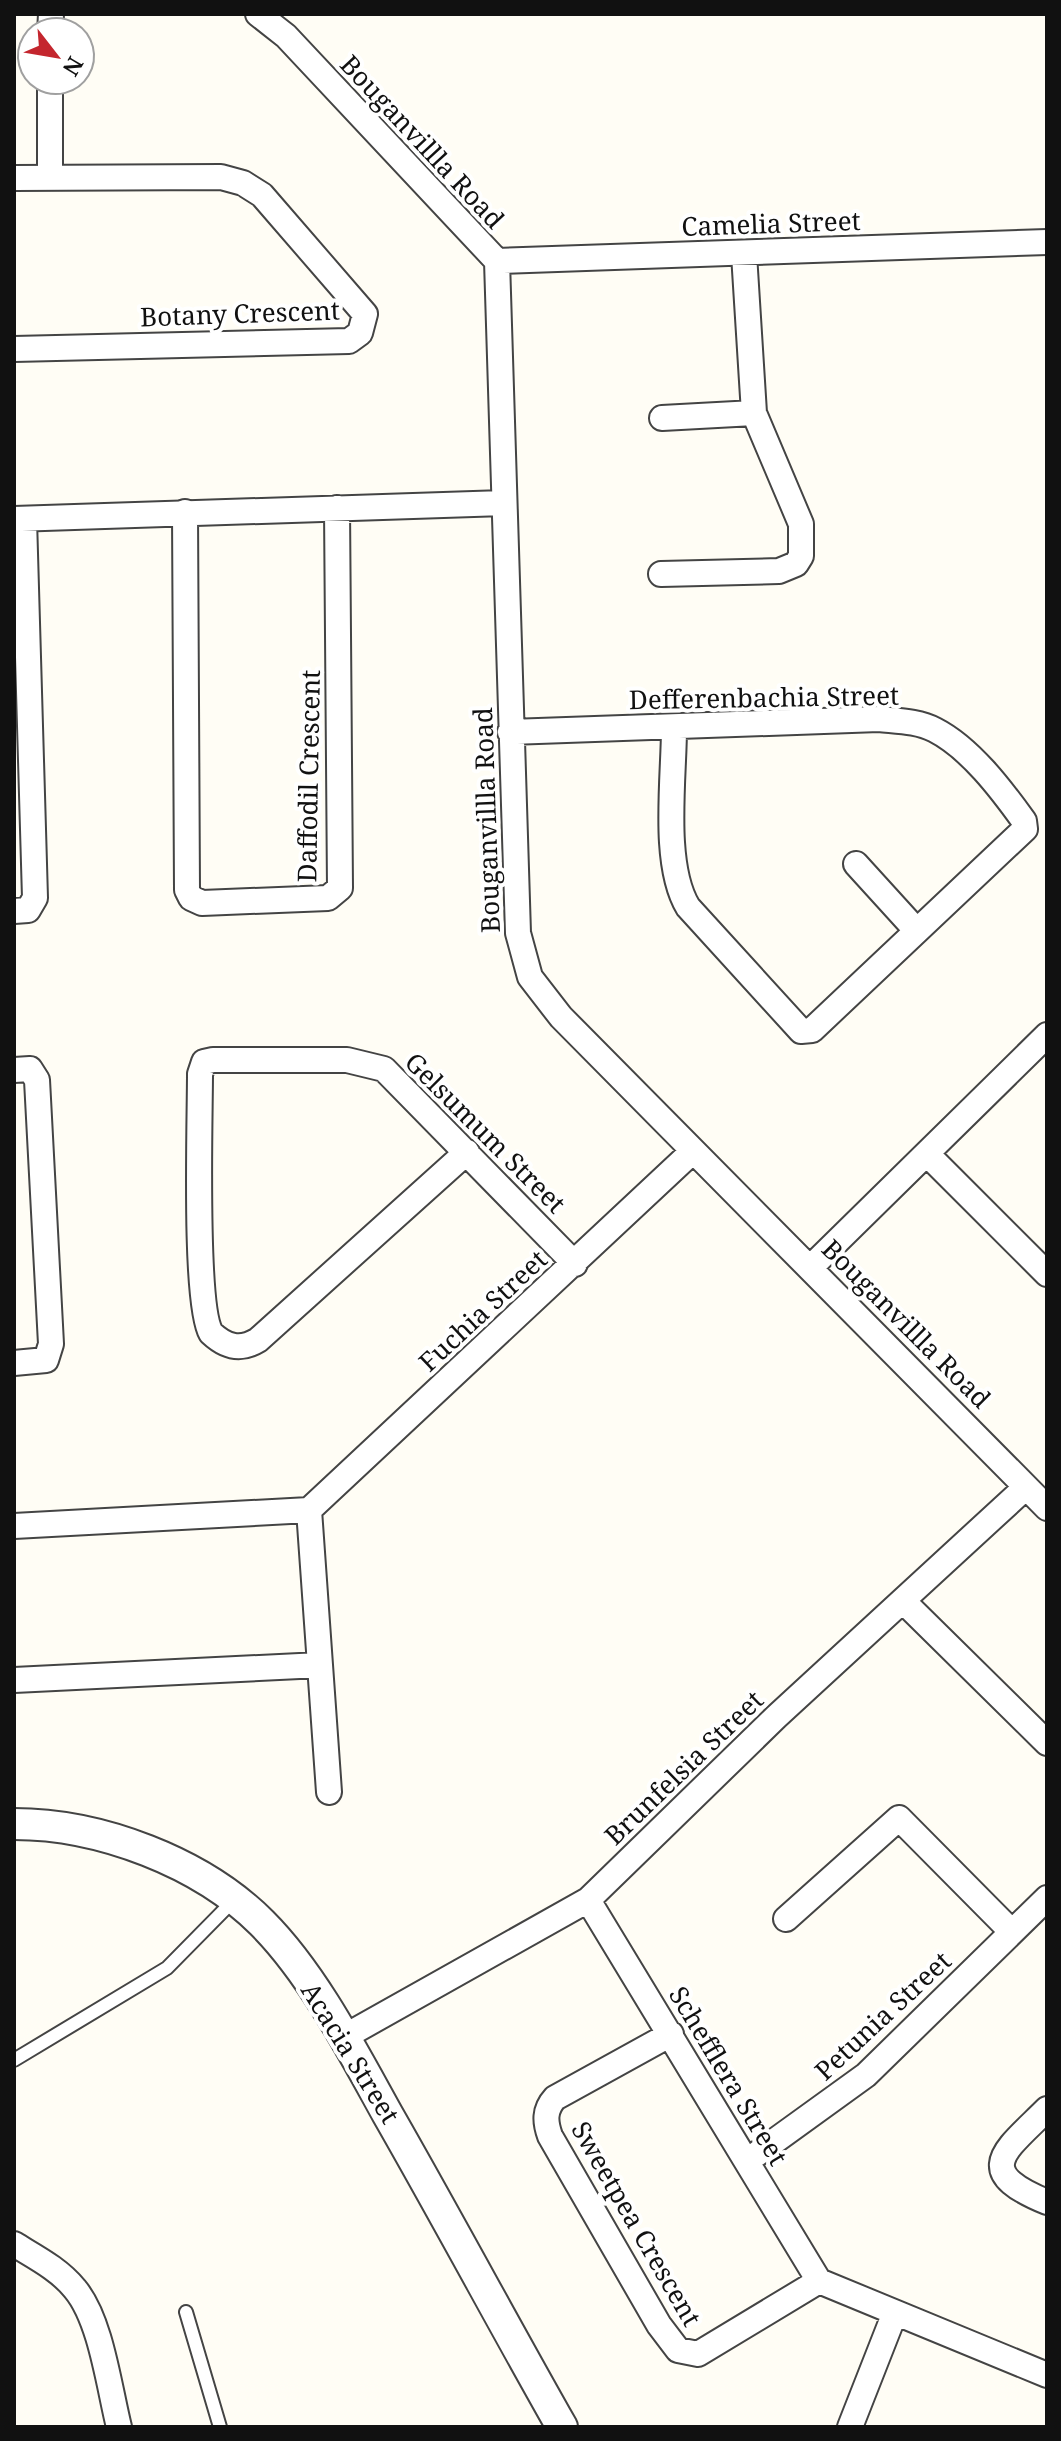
<svg xmlns="http://www.w3.org/2000/svg" width="1061" height="2441" font-family="'Noto Serif',serif">
<style>
.lines{fill:none;stroke-linecap:round;stroke-linejoin:round}
.service-casing{stroke:#444;stroke-width:16}
.minor-casing{stroke:#444;stroke-width:28}
.tertiary-casing{stroke:#444;stroke-width:34}
.service{stroke:#fff;stroke-width:12}
.minor{stroke:#fff;stroke-width:24}
.tertiary{stroke:#fff;stroke-width:30}
.labels{text-anchor:middle;stroke-width:8;stroke-linejoin:round;paint-order:stroke}
.street-label{font-size:26px;fill:#111;stroke:#fff}
</style>
<rect width="100%" height="100%" fill="#fffdf5"/>
<g class="lines">
<g class="service-casing">
<path id="service" d="M14 2060 167 1968 234 1900
M186 2312 220 2427"/>
</g>
<g class="minor-casing">
<path id="minor" d="M258 14 286 36 497 261 518 933 530 977 561 1017 1047 1508
M50 32 51 14
M14 178 221 177 243 183 262 195 365 314 360 333 349 341 14 349
M50 178V80
M497 261 1047 242
M662 418 754 413
M185 512 187 890 191 898 202 903 328 898 340 888 337 508
M14 519 504 503
M661 574 779 571 796 564 801 556V524L754 413 744 254
M510 732 879 719C898 721 918 721 935 730 970 748 1001 789 1024 821L1025 829 812 1030 801 1031 688 907C662 864 674 778 674 728
M856 864 916 930
M14 911 28 910 35 898 24 519
M14 1070 30 1069 37 1080 51 1344 46 1360 14 1363
M467 1152 258 1340C240 1351 226 1347 211 1333 194 1304 200 1119 200 1074L204 1062 213 1060H347L384 1069 575 1264
M927 1154 1047 1274
M811 1267 1047 1035
M309 1510 693 1151
M309 1510 329 1792
M14 1526 309 1510
M903 1601 1047 1743
M14 1680 320 1665
M588 1900 819 2281
M786 1919 899 1818 1012 1932
M671 2034 555 2098C544 2110 545 2122 550 2136L659 2325 678 2350 698 2354 819 2281
M344 2037 588 1900 776 1717 1026 1487
M1047 2109C1005 2151 971 2171 1047 2202
M747 2161 866 2075 1047 1898
M14 2244C35 2257 59 2269 75 2289 101 2320 109 2387 119 2427
M819 2281 1047 2375
M850 2427 894 2315"/>
</g>
<g class="tertiary-casing">
<path id="tertiary" d="M14 1824C100 1824 201 1862 262 1923 313 1974 353 2052 388 2115 447 2218 503 2323 562 2427"/>
</g>
<use href="#service" class="service"/>
<use href="#minor" class="minor"/>
<use href="#tertiary" class="tertiary"/>
</g>
<g class="labels">
<g class="street-label">
<text transform="translate(422 142) rotate(47)" y="9">Bouganvillla Road</text>
<text transform="translate(771 224) rotate(-2)" y="9">Camelia Street</text>
<text transform="translate(240 314) rotate(-2)" y="9">Botany Crescent</text>
<text transform="translate(764 698) rotate(-1)" y="9">Defferenbachia Street</text>
<text transform="translate(309 776) rotate(-89)" y="9">Daffodil Crescent</text>
<text transform="translate(487 820) rotate(-92)" y="9">Bouganvillla Road</text>
<text transform="translate(485 1133) rotate(45)" y="9">Gelsumum Street</text>
<text transform="translate(483 1311) rotate(-43)" y="9">Fuchia Street</text>
<text transform="translate(906 1324) rotate(45)" y="9">Bouganvillla Road</text>
<text transform="translate(684 1768) rotate(-44)" y="9">Brunfelsia Street</text>
<text transform="translate(883 2016) rotate(-43)" y="9">Petunia Street</text>
<text transform="translate(350 2053) rotate(58)" y="9">Acacia Street</text>
<text transform="translate(728 2076) rotate(59)" y="9">Schefflera Street</text>
<text transform="translate(636 2224) rotate(60)" y="9">Sweetpea Crescent</text>
</g>
</g>
<rect width="1061" height="2441" fill="none" stroke="#111111" stroke-width="32"/>
<g transform="translate(56 56) rotate(121)"><circle r="38" fill="#ffffff" stroke="#a0a0a0" stroke-width="2"/>
<path d="M0-6L14 30L0 20L-14 30Z" fill="#c4262e"/>
<text y="-12" font-size="22" font-weight="bold" text-anchor="middle" fill="#111111">N</text>
</g>
</svg>
